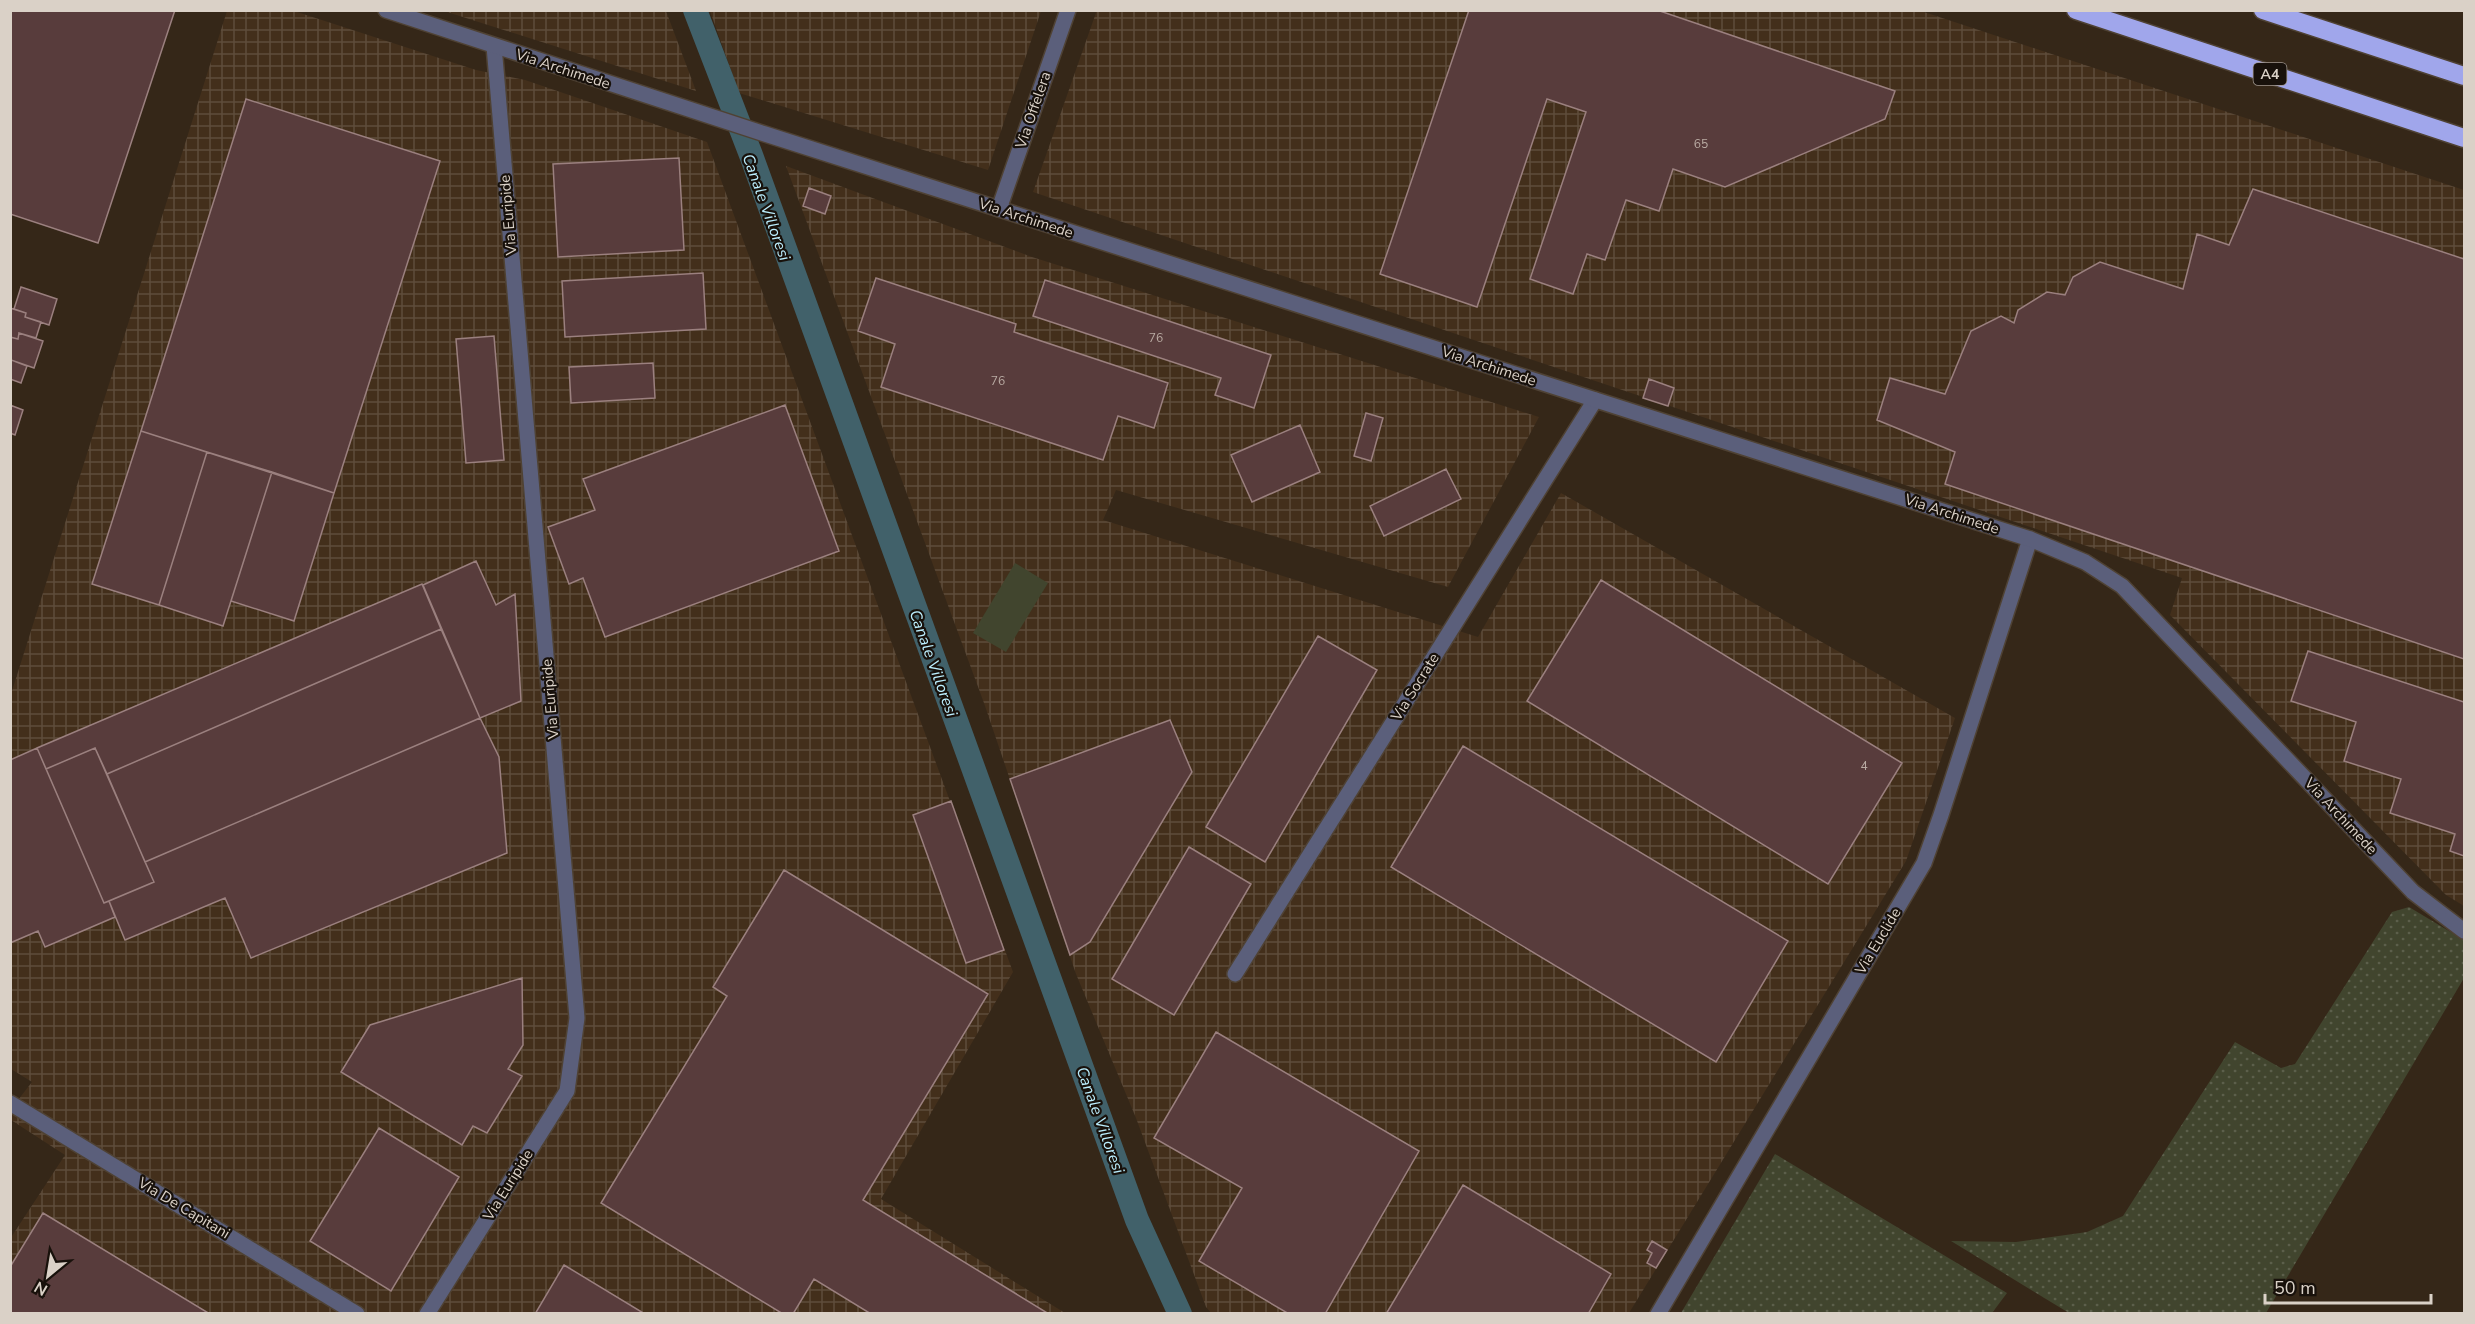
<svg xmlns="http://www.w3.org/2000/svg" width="2475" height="1324" font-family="'Nunito Sans',sans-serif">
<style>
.industrial{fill:url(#industrial-grid)}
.grass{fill:url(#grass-dots)}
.pitch{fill:#41452e}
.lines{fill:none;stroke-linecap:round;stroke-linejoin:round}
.canal{stroke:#41616a;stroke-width:24}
.building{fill:#583c3c;stroke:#9b807f;stroke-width:1.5}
.minor-casing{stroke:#4f4234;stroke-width:18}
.tertiary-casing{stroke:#4f4234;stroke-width:18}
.motorway-casing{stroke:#4f4234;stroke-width:21}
.minor{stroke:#5b5f7b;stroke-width:15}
.tertiary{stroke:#5b5f7b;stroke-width:15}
.motorway{stroke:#a0a6eb;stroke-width:18}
.labels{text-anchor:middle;stroke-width:4.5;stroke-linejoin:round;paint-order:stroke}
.number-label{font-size:12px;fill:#baaca4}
.shield{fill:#18110b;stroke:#a0978f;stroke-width:1.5}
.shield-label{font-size:14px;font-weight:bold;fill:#dad1c7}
.street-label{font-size:15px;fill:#dad1c7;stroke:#18110b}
.water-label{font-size:16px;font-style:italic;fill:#bbeefe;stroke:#18110b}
</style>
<defs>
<pattern id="industrial-grid" width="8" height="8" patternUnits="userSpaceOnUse" patternTransform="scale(1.5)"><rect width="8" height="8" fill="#432f1b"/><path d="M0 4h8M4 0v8" fill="none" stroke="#5e4c3b"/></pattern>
<pattern id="grass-dots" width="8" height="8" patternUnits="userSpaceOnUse" patternTransform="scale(1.5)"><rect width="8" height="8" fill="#41452e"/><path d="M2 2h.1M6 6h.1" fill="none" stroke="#5c5f4b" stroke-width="1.8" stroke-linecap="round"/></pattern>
</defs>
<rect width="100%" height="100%" fill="#352718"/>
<path class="industrial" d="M1097 10 1921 11 2464 190V906L2446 895 2170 615 2182 578 1033 192Z
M227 11H294L476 70 525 80 707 142 1013 972 881 1199 1065 1313H11L10 1239 65 1155 11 1120V1109L32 1082 11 1069V694Z
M444 11H666L696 91Z
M710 11V10L1041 11 988 170 739 93Z
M786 166 1032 257 1539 417 1448 587 1116 490 1103 520 1478 637 1561 493 1955 718 1906 861 1629 1313 1212 1314 1206 1307 1136 1118 1076 974 984 703Z"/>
<path class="grass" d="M2409 907 2464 940V978L2266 1313H2069L1951 1241 2016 1242 2087 1232 2123 1216 2235 1042 2281 1068 2295 1064 2392 912Z
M1775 1154 2007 1293 1992 1313H1681Z"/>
<path class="pitch" d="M1015 563 1048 583 1006 652 973 633Z"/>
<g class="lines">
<path class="canal" d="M695 10 751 155 1137 1220 1180 1314"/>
</g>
<path class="building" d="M10 10H175L98 243 10 214Z
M1469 10H1657L1895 91 1885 119 1725 187 1673 169 1659 211 1626 200 1605 260 1587 254 1573 294 1530 279 1586 112 1547 99 1477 307 1380 274Z
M246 99 440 161 334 493 141 431Z
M679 158 684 250 558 257 553 164Z
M809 188 831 196 825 214 803 206Z
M2253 189 2464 259V659L1945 484 1955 452 1877 420 1890 378 1945 394 1971 331 2001 316 2014 323 2018 310 2047 292 2065 295 2073 277 2100 262 2183 289 2197 234 2229 245Z
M703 273 706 329 565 337 562 281Z
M876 278 1016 324 1014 332 1168 383 1154 428 1118 416 1103 460 881 387 895 344 858 331Z
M1045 280 1271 355 1254 408 1215 395 1221 378 1033 316Z
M21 287 57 299 49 325 25 317 26 313 14 309Z
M10 308 26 313 25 317 41 322 36 338 19 333 18 339 10 337Z
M19 333 43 341 34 368 11 360 10 337 18 339Z
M494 336 504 460 466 463 456 339Z
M10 357 11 360 27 366 21 383 10 379Z
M653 363 655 398 571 403 569 367Z
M1649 379 1674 388 1668 406 1643 398Z
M10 405 23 410 15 435 10 433Z
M785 405 839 551 605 637 583 578 569 584 548 527 595 510 583 479Z
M1366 413 1383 418 1371 461 1354 456Z
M1300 425 1320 472 1252 502 1231 455Z
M141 431 207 452 159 605 92 584Z
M207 452 272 472 223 626 159 605Z
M1446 469 1461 499 1384 536 1370 506Z
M272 472 334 493 294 621 231 601Z
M476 561 496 605 515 594 521 701 480 718 423 585Z
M1601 580 1902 763 1828 884 1527 701Z
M422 584 441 629 107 774 95 748 46 769 37 748Z
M441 629 480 718 145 862 107 774Z
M1318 636 1377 670 1265 862 1206 827Z
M2308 651 2464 702V856L2450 851 2455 834 2390 813 2401 779 2344 761 2356 722 2291 701Z
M480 718 499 757 507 853 251 958 225 898 125 940 109 901 154 882 145 862Z
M1170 720 1192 772 1090 942 1070 955 1010 779Z
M1463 746 1788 941 1716 1062 1391 867Z
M37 748 104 903 109 901 115 917 45 947 38 931 10 943V760Z
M95 748 154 882 104 903 46 769Z
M951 801 1004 950 966 963 913 815Z
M1189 847 1251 884 1174 1015 1112 979Z
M784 870 988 994 863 1200 1049 1314H871L814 1279 793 1314H783L601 1203 727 996 713 987Z
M522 978 523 1045 508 1069 522 1076 487 1133 473 1126 462 1145 341 1072 370 1025Z
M1216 1032 1419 1151 1325 1314H1289L1199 1261 1242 1188 1154 1138Z
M379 1128 459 1177 391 1291 310 1241Z
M1463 1185 1611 1274 1588 1314H1386Z
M43 1213 210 1314H10V1267Z
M1652 1241 1667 1250 1656 1268 1647 1263 1652 1253 1647 1250Z
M564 1265 645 1314H535Z"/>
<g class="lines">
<g class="minor-casing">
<path id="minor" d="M999 209 1068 10
M1235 974 1595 400
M10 1103 357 1314
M427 1314 567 1091 577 1018 494 46
M1658 1314 1924 863 1941 815 2030 539"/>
</g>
<g class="tertiary-casing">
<path id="tertiary" d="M386 10 765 134 2030 539 2085 562 2122 586 2413 892 2464 931"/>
</g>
<g class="motorway-casing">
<path id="motorway" d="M2076 10 2464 138
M2263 10 2464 76"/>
</g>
<use href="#minor" class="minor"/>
<use href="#tertiary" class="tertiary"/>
<use href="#motorway" class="motorway"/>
</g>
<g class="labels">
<g class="number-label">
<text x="1701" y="148">65</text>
<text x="1156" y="342">76</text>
<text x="998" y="385">76</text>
<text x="1864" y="770">4</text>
</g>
<rect class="shield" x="2253.5" y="63" width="33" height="22" rx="4.5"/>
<g class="shield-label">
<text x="2270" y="79">A4</text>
</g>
<g class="street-label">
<text transform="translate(563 69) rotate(18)" y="5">Via Archimede</text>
<text transform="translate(1033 110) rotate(-71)" y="5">Via Offelera</text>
<text transform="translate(508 215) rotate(-95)" y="5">Via Euripide</text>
<text transform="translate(1026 218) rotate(18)" y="5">Via Archimede</text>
<text transform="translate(1489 366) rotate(18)" y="5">Via Archimede</text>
<text transform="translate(1952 514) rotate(18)" y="5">Via Archimede</text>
<text transform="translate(1415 687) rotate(-58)" y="5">Via Socrate</text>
<text transform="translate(550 699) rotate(-95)" y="5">Via Euripide</text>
<text transform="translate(2341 816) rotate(47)" y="5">Via Archimede</text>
<text transform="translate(1878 941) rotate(-59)" y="5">Via Euclide</text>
<text transform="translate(508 1185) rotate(-58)" y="5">Via Euripide</text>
<text transform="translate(184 1208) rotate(31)" y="5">Via De Capitani</text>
</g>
<g class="water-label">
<text transform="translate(767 207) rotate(70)" y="6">Canale Villoresi</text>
<text transform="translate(934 663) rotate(70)" y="6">Canale Villoresi</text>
<text transform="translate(1101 1120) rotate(70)" y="6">Canale Villoresi</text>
</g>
</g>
<rect width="2475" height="1324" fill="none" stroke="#dad1c7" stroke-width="24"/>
<g transform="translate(48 1276) rotate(210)" stroke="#18110b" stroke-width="4.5" paint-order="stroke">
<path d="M0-4.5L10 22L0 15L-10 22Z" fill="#dad1c7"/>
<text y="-9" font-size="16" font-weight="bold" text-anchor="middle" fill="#dad1c7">N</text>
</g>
<path d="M2265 1294v9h166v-9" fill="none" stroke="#dad1c7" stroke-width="3"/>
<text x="2274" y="1294" font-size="18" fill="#dad1c7" stroke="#18110b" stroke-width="4.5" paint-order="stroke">50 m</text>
</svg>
